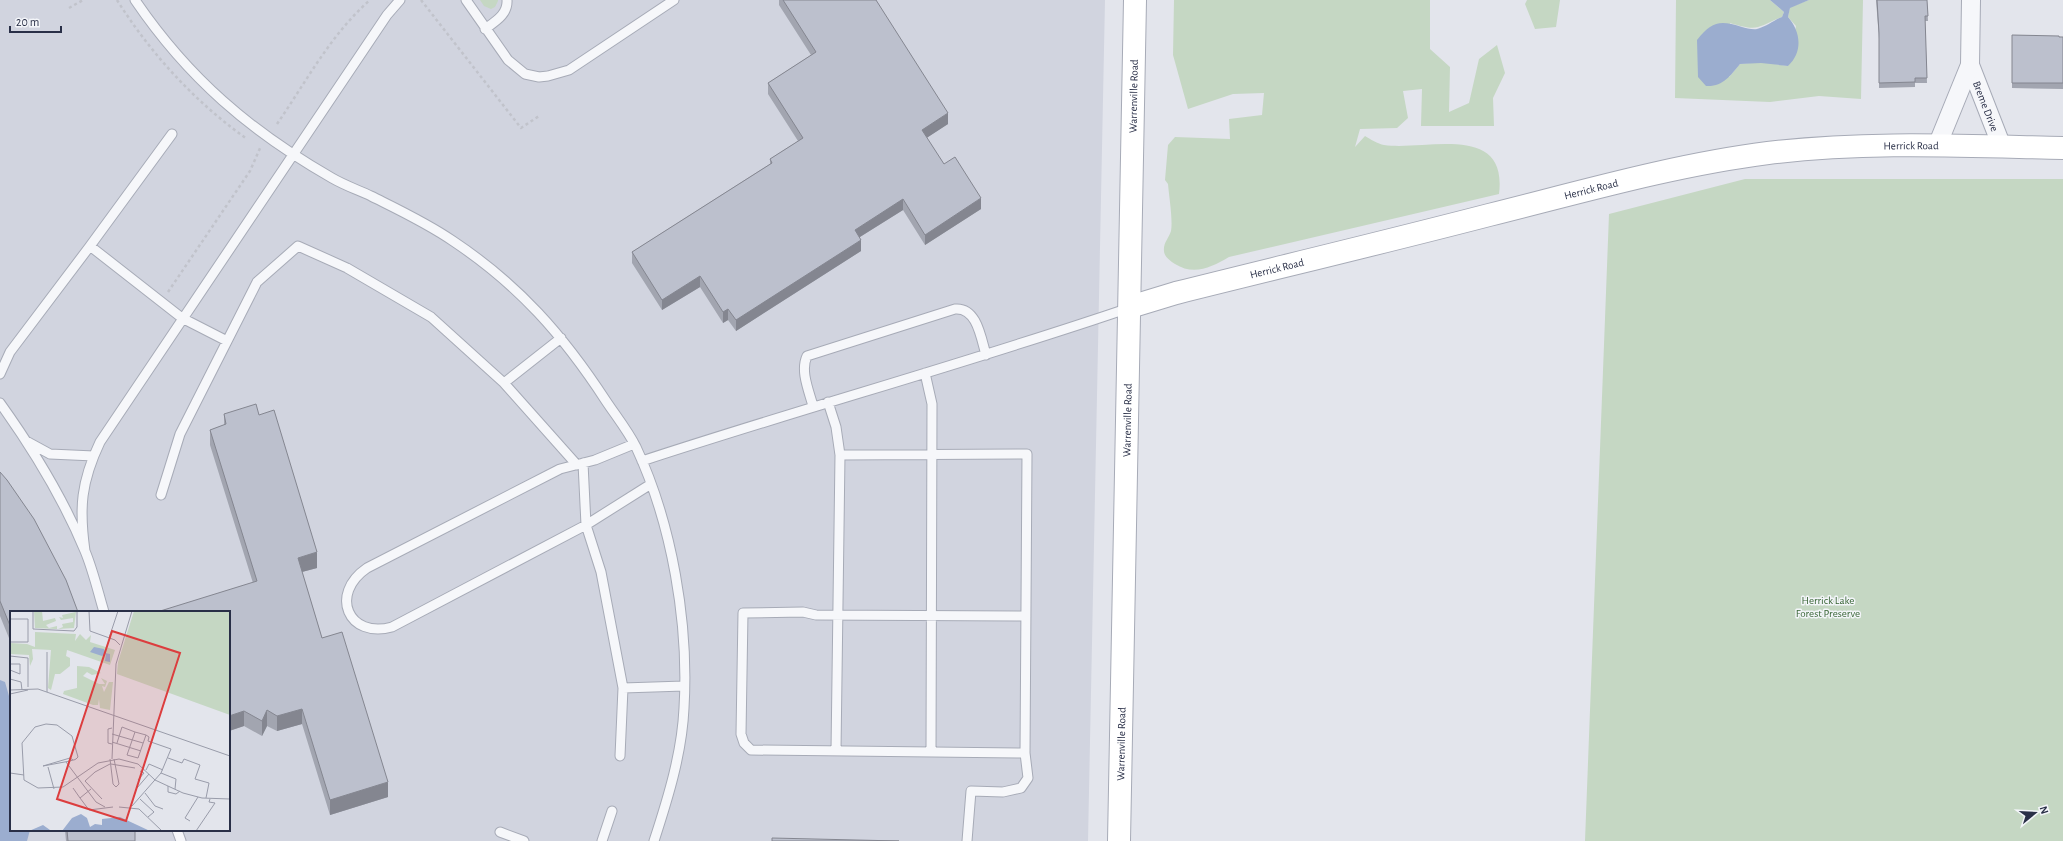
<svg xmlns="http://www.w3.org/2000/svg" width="2063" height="841" font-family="'Alegreya Sans',sans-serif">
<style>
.built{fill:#d1d4df;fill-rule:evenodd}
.green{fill:#c5d7c3}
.water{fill:#9badcf}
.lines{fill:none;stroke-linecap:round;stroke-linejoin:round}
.lane-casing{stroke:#a7abb7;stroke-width:11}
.street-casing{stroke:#a7abb7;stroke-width:20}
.secondary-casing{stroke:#a7abb7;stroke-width:24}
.path{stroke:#c1c3cb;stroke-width:2.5;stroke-dasharray:3 3;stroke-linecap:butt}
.lane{stroke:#f6f7fa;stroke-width:9}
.street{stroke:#f6f7fa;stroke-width:18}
.secondary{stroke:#fff;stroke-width:22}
.wall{fill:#a2a5b0}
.shaded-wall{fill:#848690}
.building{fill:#bcc0cd;stroke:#848690}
.labels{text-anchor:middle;stroke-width:3;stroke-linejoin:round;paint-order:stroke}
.street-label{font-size:11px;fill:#292f47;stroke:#f3f5f9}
.park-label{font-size:11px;fill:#376434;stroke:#f3f5f9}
.inset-road{fill:none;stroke:#999caa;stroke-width:1}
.view{fill:#dc3d3e;fill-opacity:0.15;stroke:#dc3d3e;stroke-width:2}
.inset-edge{fill:none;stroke:#292f47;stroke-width:2}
</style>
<rect width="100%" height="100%" fill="#e3e5ec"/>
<path class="built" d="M0 0H1105L1088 841H0ZM11 612H229V830H11Z"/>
<path class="green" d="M480 0H498V1L495 7 491 9 484 6Z
M1174 0H1430V49L1450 67 1449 112 1469 103 1479 59 1497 45 1505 73 1493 98 1494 126H1421L1422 89 1403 91 1408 118 1397 128 1360 129 1355 147 1365 136C1370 139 1378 144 1384 145 1426 151 1508 122 1499 194L1229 257C1212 267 1194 276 1175 264 1170 261 1164 256 1164 251 1163 243 1169 238 1171 231 1173 220 1169 196 1168 184L1165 180 1168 145 1175 137 1230 139 1229 119 1262 115 1264 93 1233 94 1188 109 1173 55Z
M1527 0H1560L1556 27 1535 29 1525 4Z
M1676 0H1770L1784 12 1782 17C1757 27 1759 32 1730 23L1729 77 1740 64 1761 62 1788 66 1796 26 1788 17 1790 7 1809 0H1863L1861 99 1819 96 1770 102 1675 98Z
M1745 179H2063V841H1585L1609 214Z"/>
<path class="water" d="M1770 0H1809L1790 8 1788 17C1801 32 1803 52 1788 66L1761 63 1740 64C1730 76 1723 87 1706 86L1698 77 1697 40C1712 21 1720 20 1742 27 1746 28 1753 30 1757 29 1766 27 1774 20 1782 17L1784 12Z
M0 680 5 682 11 703V830H30L27 841H0Z"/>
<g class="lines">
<g class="lane-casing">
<path id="lane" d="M135 0C188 78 250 131 332 178 344 185 358 190 371 196 399 210 427 223 453 241 519 285 563 335 606 401 616 416 628 431 636 447 672 524 689 623 684 708 682 753 668 798 654 841
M466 0 508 60 525 74 539 77 548 76 569 70 674 0
M485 29C496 21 508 14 507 0
M90 246 172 134
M925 373 932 404 931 752
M0 374 10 352 90 246 182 318 227 341
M504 383 561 338
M828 402 836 427 840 455 836 751
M0 403C33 449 63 498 85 551 93 570 98 592 104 612
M813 406C809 391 800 371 807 356L955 309C977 307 981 338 986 355
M28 442 50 454 94 456
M634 444 595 460 560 469 367 568C329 594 348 639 392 627L586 525 651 484
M840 455 1027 454 1025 753 751 750 744 743 741 734 743 613 803 612 816 615 1026 616
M642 461C803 408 968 363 1129 308
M583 463 586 525 601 572 623 688 620 756
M161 495 180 434 257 282 298 246 347 268 431 317 504 383 577 465
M85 551C79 508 81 482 100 442L387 15 400 0
M623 688 684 686
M177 830 181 841
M500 832 524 841
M602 841 612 811
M967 841 971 791 1003 792 1021 788 1028 778 1025 753"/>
</g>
<g class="street-casing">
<g id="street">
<path id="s1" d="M1970 65 2002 147"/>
<path d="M1937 146 1970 65 1971 0"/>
</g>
</g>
<g class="secondary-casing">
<g id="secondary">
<path id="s2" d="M1130 307 1176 293C1280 267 1385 242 1489 215 1581 192 1674 165 1768 153 1866 141 1965 146 2063 148"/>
<path id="s3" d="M1119 841 1135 0"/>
</g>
</g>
<path class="path" d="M117 0C151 54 195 102 247 139
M421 0 521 128 539 116
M69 8 83 0
M277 124C306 82 331 34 370 0
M168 292 250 171 261 146"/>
<use href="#lane" class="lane"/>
<use href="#street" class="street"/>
<use href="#secondary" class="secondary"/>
</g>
<path class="wall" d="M779 0H876L948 124 926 138 944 164 981 209 925 245 903 210 860 237 861 251 736 331 728 320 723 323 700 287 662 310 632 263V252L770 164V159L798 141 768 94V83L811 55 779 5Z
M1876 0H1927L1928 21H1925L1927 83H1915V87L1879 88V39Z
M2012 35 2063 37V89L2012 88Z
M224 414 259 415 317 568 302 572 322 638 388 797 330 815 302 724 277 731 267 726 262 736 244 726 229 731V612L253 583 210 445V430L224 425Z
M0 472 11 612V643L0 616Z
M65 830H135V841H66Z"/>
<path class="shaded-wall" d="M948 113V124L922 141V130Z
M981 198V209L925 245V235Z
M903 199V210L855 240V230Z
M861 240V251L736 331V320Z
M700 276V287L662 310V300Z
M728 309V320L723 323V312Z
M317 552V568L298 573V558Z
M302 709V724L277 731V716Z
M267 710V726L262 736V721Z
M244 711V726L229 731V716Z
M388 782V797L330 815V800Z"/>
<path class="building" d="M783 0H876L948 113 922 130 944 164 955 157 981 198 925 235 903 199 855 230 861 240 736 320 728 309 723 312 700 276 662 300 632 252 772 163 770 159 803 138 768 83 816 52Z
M1877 0H1927L1928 16H1925L1927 78H1915V82L1879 83V33Z
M2012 35 2059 36V37H2063V83H2012Z
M256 404 259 415 274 410 317 552 298 558 322 638 342 632 388 782 330 800 302 709 277 716 267 710 262 721 244 711 229 716V612H157L257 581 210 430 226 424 224 414Z
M0 472 7 480 34 519 66 580 78 612H11V628L0 601Z
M67 830H135V841H68Z
M772 838 899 841H772Z"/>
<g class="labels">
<g class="street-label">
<text dy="4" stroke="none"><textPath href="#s3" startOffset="745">Warrenville Road</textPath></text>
<text dy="4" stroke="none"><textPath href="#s1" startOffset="44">Breme Drive</textPath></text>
<text dy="4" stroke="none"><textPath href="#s2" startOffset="800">Herrick Road</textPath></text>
<text dy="4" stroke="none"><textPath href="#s2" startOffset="476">Herrick Road</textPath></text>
<text dy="4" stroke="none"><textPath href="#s2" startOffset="152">Herrick Road</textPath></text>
<text dy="4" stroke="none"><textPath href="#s3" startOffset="421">Warrenville Road</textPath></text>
<text dy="4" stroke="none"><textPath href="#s3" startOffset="97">Warrenville Road</textPath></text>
</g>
<g class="park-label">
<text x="1828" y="604">Herrick Lake<tspan x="1828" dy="13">Forest Preserve</tspan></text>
</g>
</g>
<g transform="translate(10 611)">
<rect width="220" height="220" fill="#e3e5ec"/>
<path d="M24 0H32L33 10 45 7 46 10 36 14 39 17 47 15V18L25 17ZM124 0H220V104L107 63 108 51ZM66 1 64 17 48 18 53 16 52 13 63 11V7L51 9 49 6 53 7 52 4ZM25 21 66 23 65 30 70 23 76 29 81 24 80 31 105 39 100 54 57 39 56 45 60 47V55L50 63H45L41 79 38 77 41 39 22 38 23 48 20 55 19 44 0 43V32L17 33 25 36ZM67 55 79 56 91 62 82 64 77 61 73 65 89 73H95L91 67 97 70 95 76 92 75 94 81 99 71H103L100 99 90 97 89 88 88 94H83L53 83 54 80 67 77Z" fill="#c5d7c3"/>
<path d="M84 36 94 38 95 42 100 43V51L95 50 96 43 92 45 80 41ZM71 203 77 207 80 216 85 213 92 214V208L110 206 140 220H52L62 207ZM33 214 40 219 50 220H19Z" fill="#9badcf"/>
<path class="inset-road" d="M23 0V18L64 20 67 16V0M79 0 80 20 105 29 110 34M0 8H18V31H0M99 27 108 0M0 45 18 47V76M0 53H10V63L0 59M0 68 11 71 12 79M0 79 28 78 220 145M37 81V41M0 83 18 79M102 123 133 132M102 131 131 140M107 132 112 116 125 121 136 124 128 147 117 144 125 121M102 133 98 132V118L102 117M158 147 172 152 174 148 190 154 185 168 199 172 196 187M100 148 103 173 106 176 109 173 104 148M102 148 106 53 122 0M63 149 60 147 33 155 60 150 63 149H64L66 148 68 146 62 125 47 114 36 113 25 116 12 132 14 169 28 177 53 176 88 152 109 148 128 153 145 169 173 182 192 187 220 188M56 151 86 191 95 196M101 153 125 157M38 156 44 178M136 159 139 153 153 159M0 162 14 164M151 162 166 168 165 178M128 169 134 162 130 160M158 175V181L166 183 170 180M63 177 70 187M127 177 139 163M81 178 70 187 79 199 103 196M135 182 145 195 153 198M92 188 75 170 85 161 100 153M130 188 144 201 138 206M122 195 151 162 161 138 138 130 139 126 136 124M109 196 129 198 152 220M180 210 175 207 188 186M186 220 205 192 199 191 200 188"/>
<path class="view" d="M102 20 170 42 116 210 47 188Z"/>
<rect width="220" height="220" class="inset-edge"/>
</g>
<g transform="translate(2035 813) rotate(72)" stroke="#f3f5f9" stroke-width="3" paint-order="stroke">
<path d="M0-3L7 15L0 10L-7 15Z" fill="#292f47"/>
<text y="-6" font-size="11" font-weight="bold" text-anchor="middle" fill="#292f47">N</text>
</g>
<path d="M10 26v6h51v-6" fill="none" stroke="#292f47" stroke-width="2"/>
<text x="16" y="26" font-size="12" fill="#292f47" stroke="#f3f5f9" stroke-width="3" paint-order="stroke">20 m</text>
</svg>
